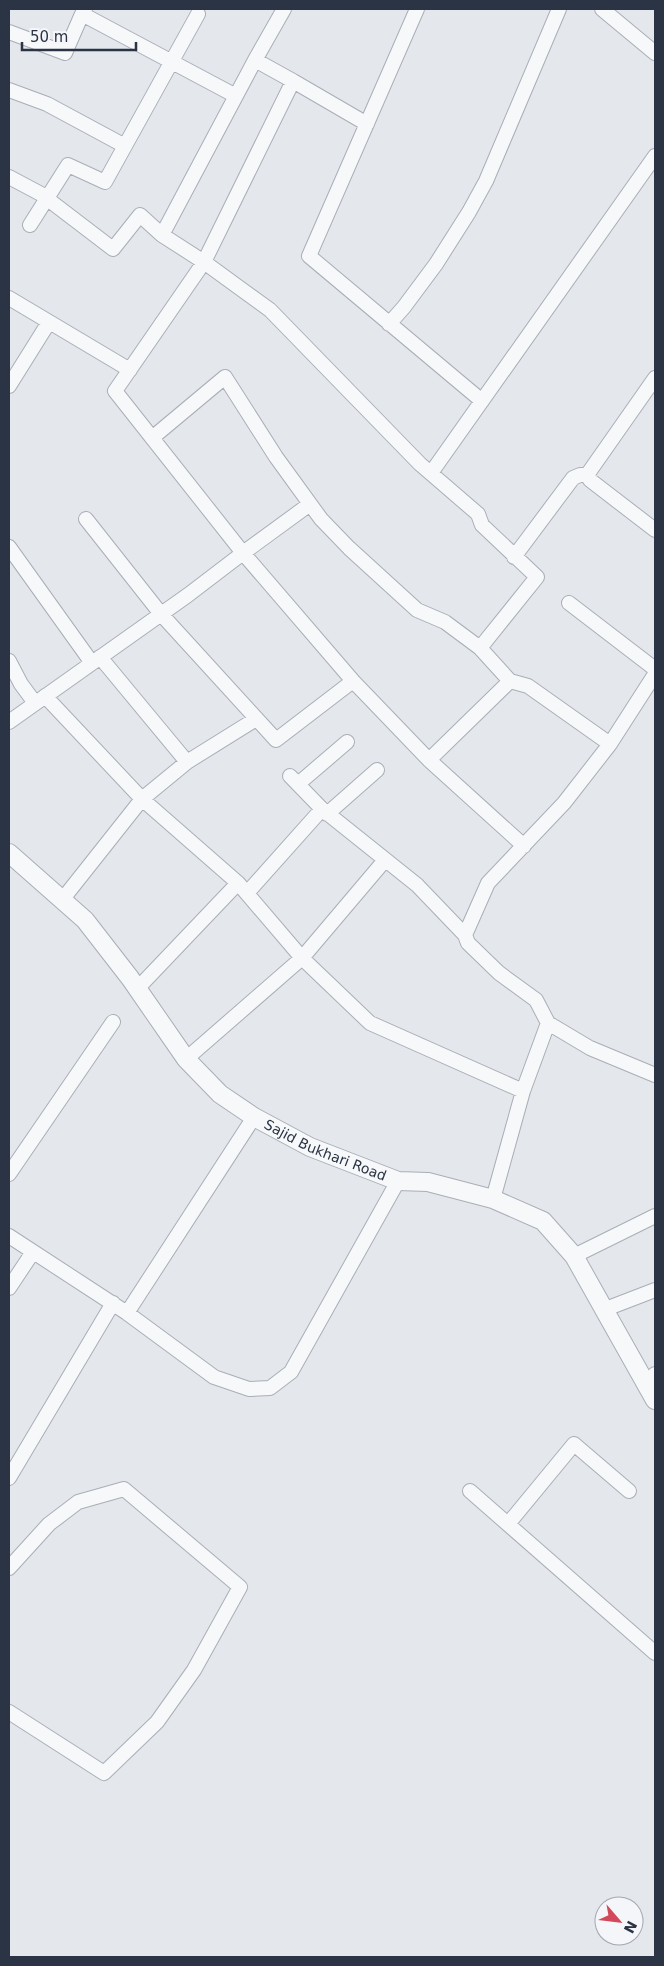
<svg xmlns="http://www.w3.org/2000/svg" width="664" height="1966" font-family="'DejaVu Sans',sans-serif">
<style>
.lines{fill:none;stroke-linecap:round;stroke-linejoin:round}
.minor-casing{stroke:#a9aeb7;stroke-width:16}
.tertiary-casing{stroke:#a9aeb7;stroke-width:20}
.minor{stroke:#f7f8fa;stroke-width:14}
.tertiary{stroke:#f7f8fa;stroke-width:18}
.labels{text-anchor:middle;stroke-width:5;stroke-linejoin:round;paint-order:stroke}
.street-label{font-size:14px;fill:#2b3445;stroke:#f4f6f9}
</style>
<rect width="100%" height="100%" fill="#e4e7ec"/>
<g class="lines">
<g class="minor-casing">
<path id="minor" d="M85 9 82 14 236 96
M417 9 309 256 482 401
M602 9 655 53
M9 32 65 53 82 14
M255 60 284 9
M293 81 367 124
M9 90 47 104 125 146
M9 177 41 194 113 249 140 215 162 235
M30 225 68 165 105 182 198 14
M9 298 130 370
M389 324 404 307 436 264 469 212 486 181 559 9
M655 378 587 475 590 480 655 530
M9 386 49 322
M152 438 225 377 276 457 321 519 349 548 417 610 445 622 480 648 510 681 528 686 610 744
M431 473 655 156
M310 504 243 553 353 681 429 760 524 846
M86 519 161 614 276 740 353 681
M9 547 92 663
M514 557 573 478 580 475H587
M569 603 655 669
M100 657 187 762
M9 661 21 684 35 703
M45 696 142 799 238 883 137 989
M9 722 188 595 243 553 115 391 204 262 293 81 255 60 162 235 204 262 270 310 420 464 478 514 482 525 537 577 480 648
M429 760 510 681
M290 776 322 809 417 885 465 935
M298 784 347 742
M327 814 377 770
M238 883 302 958 370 1023 523 1091
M247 893 322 809
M62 900 142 799 187 762 256 719
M548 1023 590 1048 655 1075
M186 1059 302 958 385 860
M9 1174 113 1022
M493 1199 523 1091 548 1023 536 1000 499 973 468 943 465 935 488 883 564 803 610 744 655 674
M9 1236 127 1313 214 1377 249 1389 270 1388 291 1372 398 1181
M574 1256 655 1216
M9 1288 33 1252
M603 1310 655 1290
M127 1313 254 1117
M646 1384 655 1374
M9 1478 113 1303
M470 1491 655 1653
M508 1524 574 1444 629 1491
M9 1568 49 1524 78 1502 124 1489 240 1587 194 1670 157 1722 104 1773 9 1712"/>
</g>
<g class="tertiary-casing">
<g id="tertiary">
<path id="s1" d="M9 853 85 920 130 978 186 1059 220 1094 254 1117 310 1147 398 1181 428 1182 493 1199 543 1221 574 1256 655 1400"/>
</g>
</g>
<use href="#minor" class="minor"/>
<use href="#tertiary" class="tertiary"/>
</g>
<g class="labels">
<g class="street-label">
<text dy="5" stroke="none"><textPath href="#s1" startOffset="442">Sajid Bukhari Road</textPath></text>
</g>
</g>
<rect width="664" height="1966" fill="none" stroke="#2b3445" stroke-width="20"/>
<g transform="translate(619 1921) rotate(118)"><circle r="24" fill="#f4f6f9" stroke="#a4a8b1"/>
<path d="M0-4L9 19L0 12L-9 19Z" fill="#d1495b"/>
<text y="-8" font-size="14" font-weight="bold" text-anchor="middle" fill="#2b3445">N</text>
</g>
<path d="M22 42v8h114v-8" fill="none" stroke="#2b3445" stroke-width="2.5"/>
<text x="30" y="42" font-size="15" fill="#2b3445" stroke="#f4f6f9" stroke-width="4" paint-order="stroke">50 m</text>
</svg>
